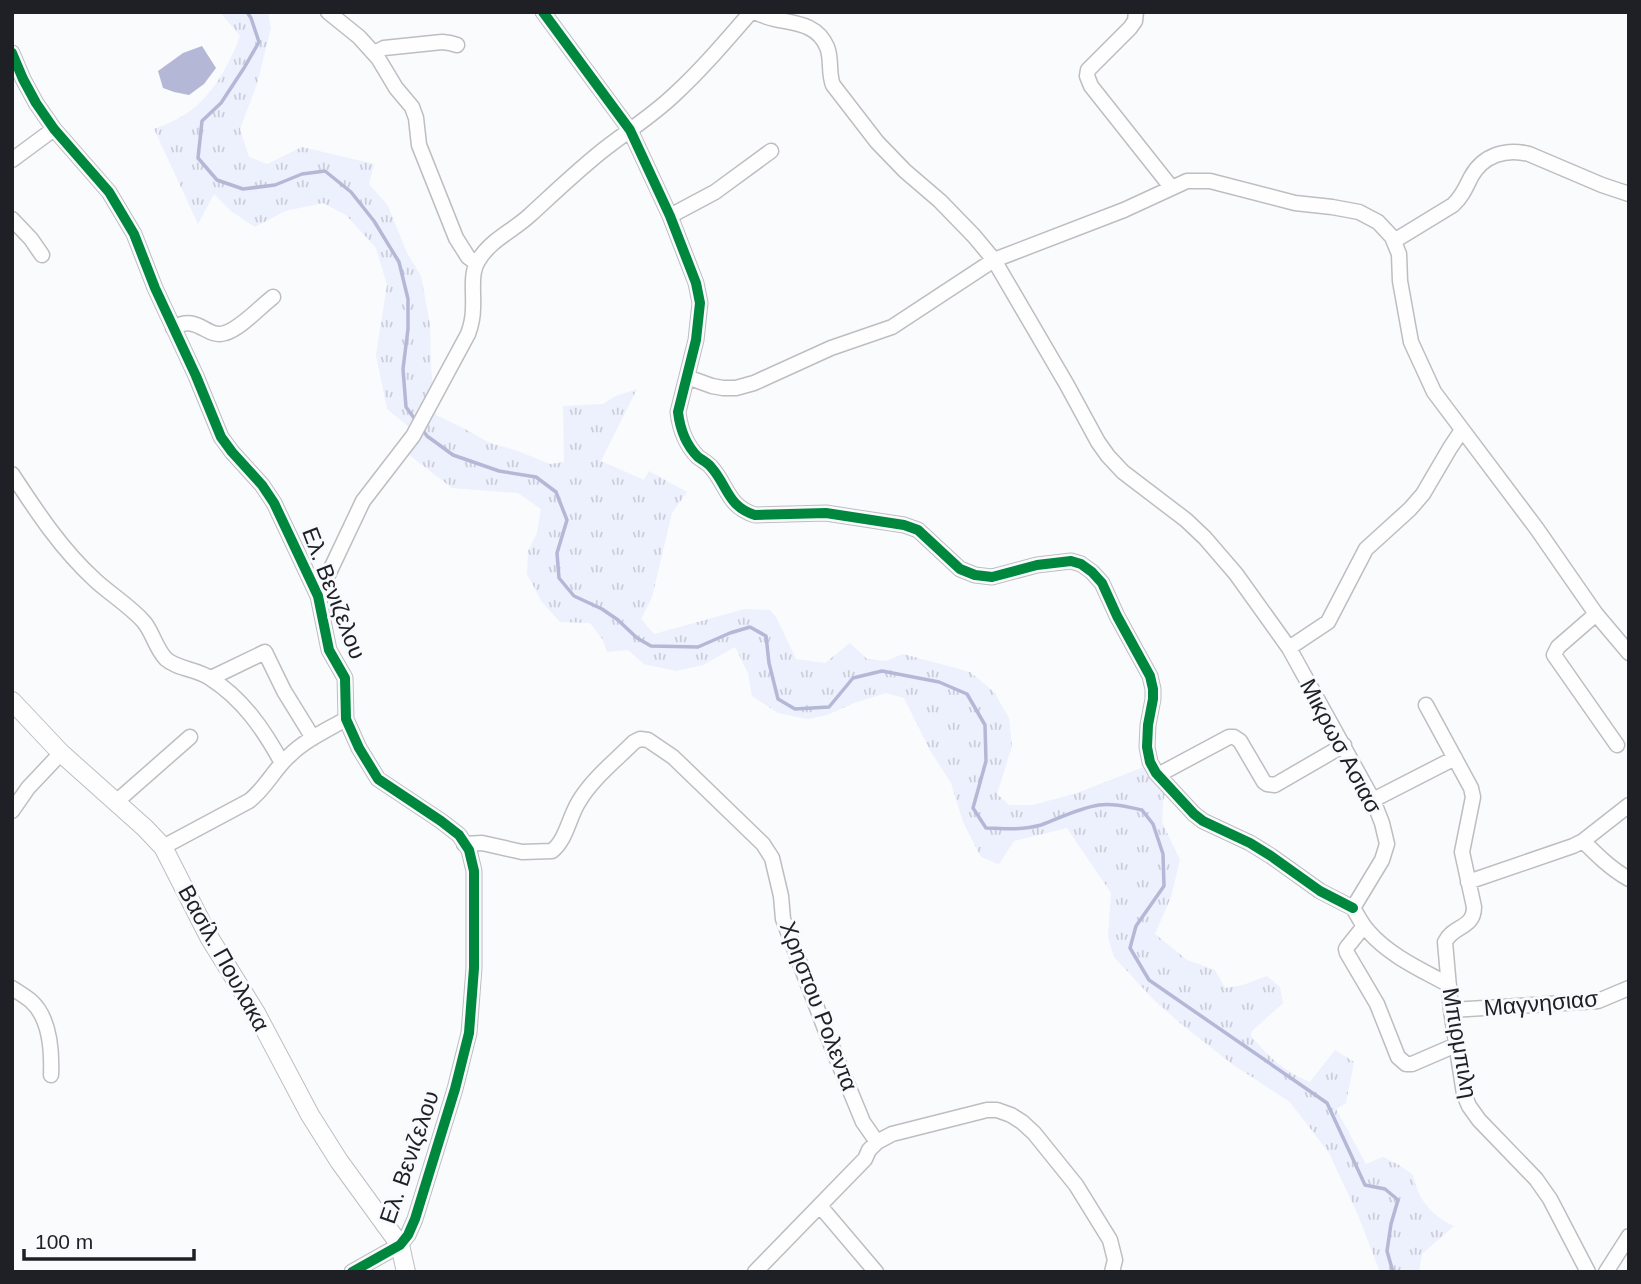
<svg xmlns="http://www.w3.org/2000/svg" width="1641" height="1284" font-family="Arial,sans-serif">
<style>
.grass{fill:url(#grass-tufts)}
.water{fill:#b4b8d6}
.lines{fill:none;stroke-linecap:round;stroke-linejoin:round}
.stream{stroke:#b4b8d6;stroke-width:3.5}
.minor-casing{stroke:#bebec2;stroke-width:17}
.major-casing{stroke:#bebec2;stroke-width:20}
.minor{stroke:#fefeff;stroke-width:14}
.major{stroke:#fefeff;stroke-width:18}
.cycleway-casing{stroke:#f9fafd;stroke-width:15}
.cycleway{stroke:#00873e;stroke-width:10}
.labels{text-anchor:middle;stroke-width:6;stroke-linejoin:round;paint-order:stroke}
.street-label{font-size:23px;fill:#1f2025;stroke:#f9fafd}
</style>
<defs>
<pattern id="grass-tufts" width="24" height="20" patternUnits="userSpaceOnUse" patternTransform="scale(1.75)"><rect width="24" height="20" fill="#edf0fd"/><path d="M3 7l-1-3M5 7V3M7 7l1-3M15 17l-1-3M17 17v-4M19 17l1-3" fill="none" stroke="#cbced9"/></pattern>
</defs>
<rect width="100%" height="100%" fill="#fafbfc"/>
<path class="grass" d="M220 12H268L271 28 257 84 240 129 249 157 267 164 302 147 374 164 369 184 388 206 407 253 421 276 430 324 431 367 436 415 465 429 490 443 518 451 550 464 564 462 563 406 603 404 616 396 637 389 601 461 644 480 649 471 687 492 672 513 652 597 641 619 654 634 745 609 770 610 776 617 796 659 825 663 850 643 867 659 886 661 903 654 970 672 994 692 1009 718 1012 746 997 794 1009 805H1033L1077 793 1159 761 1169 776 1163 802 1162 822 1180 860 1171 897 1155 934 1187 960 1215 970 1225 988 1243 985 1267 976 1280 987 1283 1003 1252 1031 1251 1036C1268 1057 1286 1072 1310 1082L1335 1050 1354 1062 1346 1103 1336 1109 1366 1164 1383 1157 1399 1165 1413 1175C1418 1199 1431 1216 1454 1226L1422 1254 1419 1272H1380L1358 1215 1329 1153 1290 1102 1232 1064 1180 1023 1153 999 1114 957 1108 937 1111 893 1067 828 1014 841 999 864 981 857 963 822 951 783 931 752 904 698 886 693 854 703 827 715 808 719 778 713 752 696 748 673 735 647 703 665 676 671 644 664 628 650 607 652 603 640 590 623 560 622 542 602 527 574 528 551 537 533 541 509 518 493 452 488 399 447 409 427 387 409 376 355 387 285 376 248 346 215 323 203 285 211 255 227 231 211 214 194 198 224 154 129C164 125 175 121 184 115 211 99 230 64 240 36Z"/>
<path class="water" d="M202 46 216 68 204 84 189 95 174 92 163 88 158 71 183 53Z"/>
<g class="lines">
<path class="stream" d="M247 12 251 18 259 42 244 68 221 103 202 121 198 158 217 180 243 189 275 185 302 174 325 171 351 192 374 221 399 262 408 299V329L403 369 406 407 417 422
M421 428 427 436 453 455 499 471 536 477 556 492 567 520 557 553 559 578 574 596 602 609 618 620 637 638 651 646 698 647 730 633 750 627 766 636 769 663 778 699 795 709 829 707 853 678 882 671 939 682 967 694 985 725 986 761 973 808 986 828C1005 829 1023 830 1041 825 1060 818 1079 808 1099 805 1113 803 1128 807 1142 810L1153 824 1163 854 1164 886 1136 926 1130 948 1149 980 1327 1103 1365 1185 1385 1189 1398 1200 1391 1224 1387 1251 1393 1272"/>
<g class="minor-casing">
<path id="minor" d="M328 12 359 37 378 58 396 88 412 107 416 118 419 145 456 238 468 257 476 263
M543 12 630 130 670 216 696 283 700 303 696 340 678 412C680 429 686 445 698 457 702 460 708 463 711 467 728 486 727 506 755 515L826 513 904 525 918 530 960 569 975 575 992 577 1037 565 1071 561 1081 564 1092 572 1102 583 1117 616 1150 676 1153 689V699L1148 725 1147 747 1150 762 1156 773 1194 814 1203 821 1250 843 1271 856 1320 891 1353 908
M755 12C779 26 814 16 827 47 832 59 828 73 833 85L877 142 905 171 940 201 974 236 994 260 1067 385 1098 442 1108 456 1123 472 1186 520 1205 538 1236 574 1289 648 1373 800 1382 823 1387 844 1382 860 1353 908C1358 916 1362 925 1369 932 1390 956 1422 970 1449 985
M1136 12 1135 21 1130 28 1088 70 1087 76 1091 86 1171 187
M12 53 23 79 36 103 54 129 109 192 134 234 155 288 196 376 221 437 232 452 262 485 274 503 318 596 329 650 345 678 346 719 359 748 378 779 441 821 459 835 469 850 474 871V968L469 1033 455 1089 415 1219 408 1235 400 1245 352 1272
M374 53 384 48 442 42 450 43 457 45
M12 160 54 129
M670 216 715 192 771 151
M12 219 31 239 42 255
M1394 241 1453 205C1462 197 1466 187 1471 177 1483 155 1506 148 1529 154L1602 185 1629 194
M173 328C198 313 206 339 225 333 240 329 260 307 273 297
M687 377 712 386 723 388H736L754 383 831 348 892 327 994 260 1124 210 1187 181H1210L1295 203 1332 207 1359 212 1378 222 1392 237 1399 254 1400 281 1411 342 1434 392 1537 529 1596 614 1629 653
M12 474C37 512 61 549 95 580 110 594 130 606 144 622 153 633 156 649 166 659 177 669 197 669 210 678 243 699 264 730 282 763
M318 596 363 501 413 436 468 334C471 326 473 317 473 308 474 293 470 274 478 261 490 240 513 231 530 215 554 193 577 171 602 151 626 132 652 116 674 95 702 69 726 41 751 12
M1596 614 1558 647 1554 655 1617 745
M1289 648 1328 622 1366 549 1410 509 1423 494 1450 448 1462 430
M211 678 265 652 284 691 313 738
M1426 705 1471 788 1473 797 1462 852 1474 907C1474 929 1453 925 1445 942L1451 1010 1464 1094 1469 1106 1479 1120 1536 1179 1550 1199 1588 1272
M1158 775 1229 737H1234L1240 741 1264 782 1267 784 1275 785 1344 745
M1373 800 1455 758
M116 802 190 737
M12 811 28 788 61 753
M1583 841C1597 855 1611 869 1629 879
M464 844 482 843 522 852 552 851C566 840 569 818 578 803 591 780 615 761 634 742L640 739 648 740 673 757 763 844 772 858 781 896 783 919 830 1042 863 1122 877 1142
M163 847 249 801C266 788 274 769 290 755 305 740 327 730 346 719
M1468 882 1573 846 1583 841 1629 805
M1364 926 1348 946 1346 949 1347 953 1377 1004 1398 1057 1406 1064H1412L1456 1045
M12 988C18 992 25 996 31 1001 50 1018 52 1051 51 1075
M1451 1010 1598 1001 1629 988
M820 1206 876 1272
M755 1272 865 1159 869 1150 877 1142 892 1134 987 1110H997L1011 1115 1022 1122 1034 1133 1076 1185 1110 1240 1115 1260 1112 1272
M1606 1272 1629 1236"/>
</g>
<g class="major-casing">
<path id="major" d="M12 701 61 753 145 828 163 847 209 937 256 1013 310 1115 339 1161 400 1245 406 1272"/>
</g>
<use href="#minor" class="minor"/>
<use href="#major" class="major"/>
<g class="cycleway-casing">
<path id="cycleway" d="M543 12 630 130 670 216 696 283 700 303 696 340 678 412C680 429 686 445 698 457 702 460 708 463 711 467 728 486 727 506 755 515L826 513 904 525 918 530 960 569 975 575 992 577 1037 565 1071 561 1081 564 1092 572 1102 583 1117 616 1150 676 1153 689V699L1148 725 1147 747 1150 762 1156 773 1194 814 1203 821 1250 843 1271 856 1320 891 1353 908
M12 53 23 79 36 103 54 129 109 192 134 234 155 288 196 376 221 437 232 452 262 485 274 503 318 596 329 650 345 678 346 719 359 748 378 779 441 821 459 835 469 850 474 871V968L469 1033 455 1089 415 1219 408 1235 400 1245 352 1272"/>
</g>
<use href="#cycleway" class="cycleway"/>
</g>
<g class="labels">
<g class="street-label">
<text transform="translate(334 593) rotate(69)" y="8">Ελ. Βενιζελου</text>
<text transform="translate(1341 746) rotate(62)" y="8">Μικρωσ Ασιασ</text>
<text transform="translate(224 958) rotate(61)" y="8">Βασίλ. Πουλακα</text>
<text transform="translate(1541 1003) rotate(-5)" y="8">Μαγνησιασ</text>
<text transform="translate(819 1006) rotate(69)" y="8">Χρηστου Ρολεντα</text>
<text transform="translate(1460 1043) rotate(80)" y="8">Μπιρμπιλη</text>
<text transform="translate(409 1157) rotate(-71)" y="8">Ελ. Βενιζελου</text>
</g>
</g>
<rect width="1641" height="1284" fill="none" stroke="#1f2025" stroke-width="28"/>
<path d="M24 1249v10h170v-10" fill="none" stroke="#1f2025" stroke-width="3.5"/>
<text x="35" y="1249" font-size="21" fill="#1f2025" stroke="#f9fafd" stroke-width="5" paint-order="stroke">100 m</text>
</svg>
